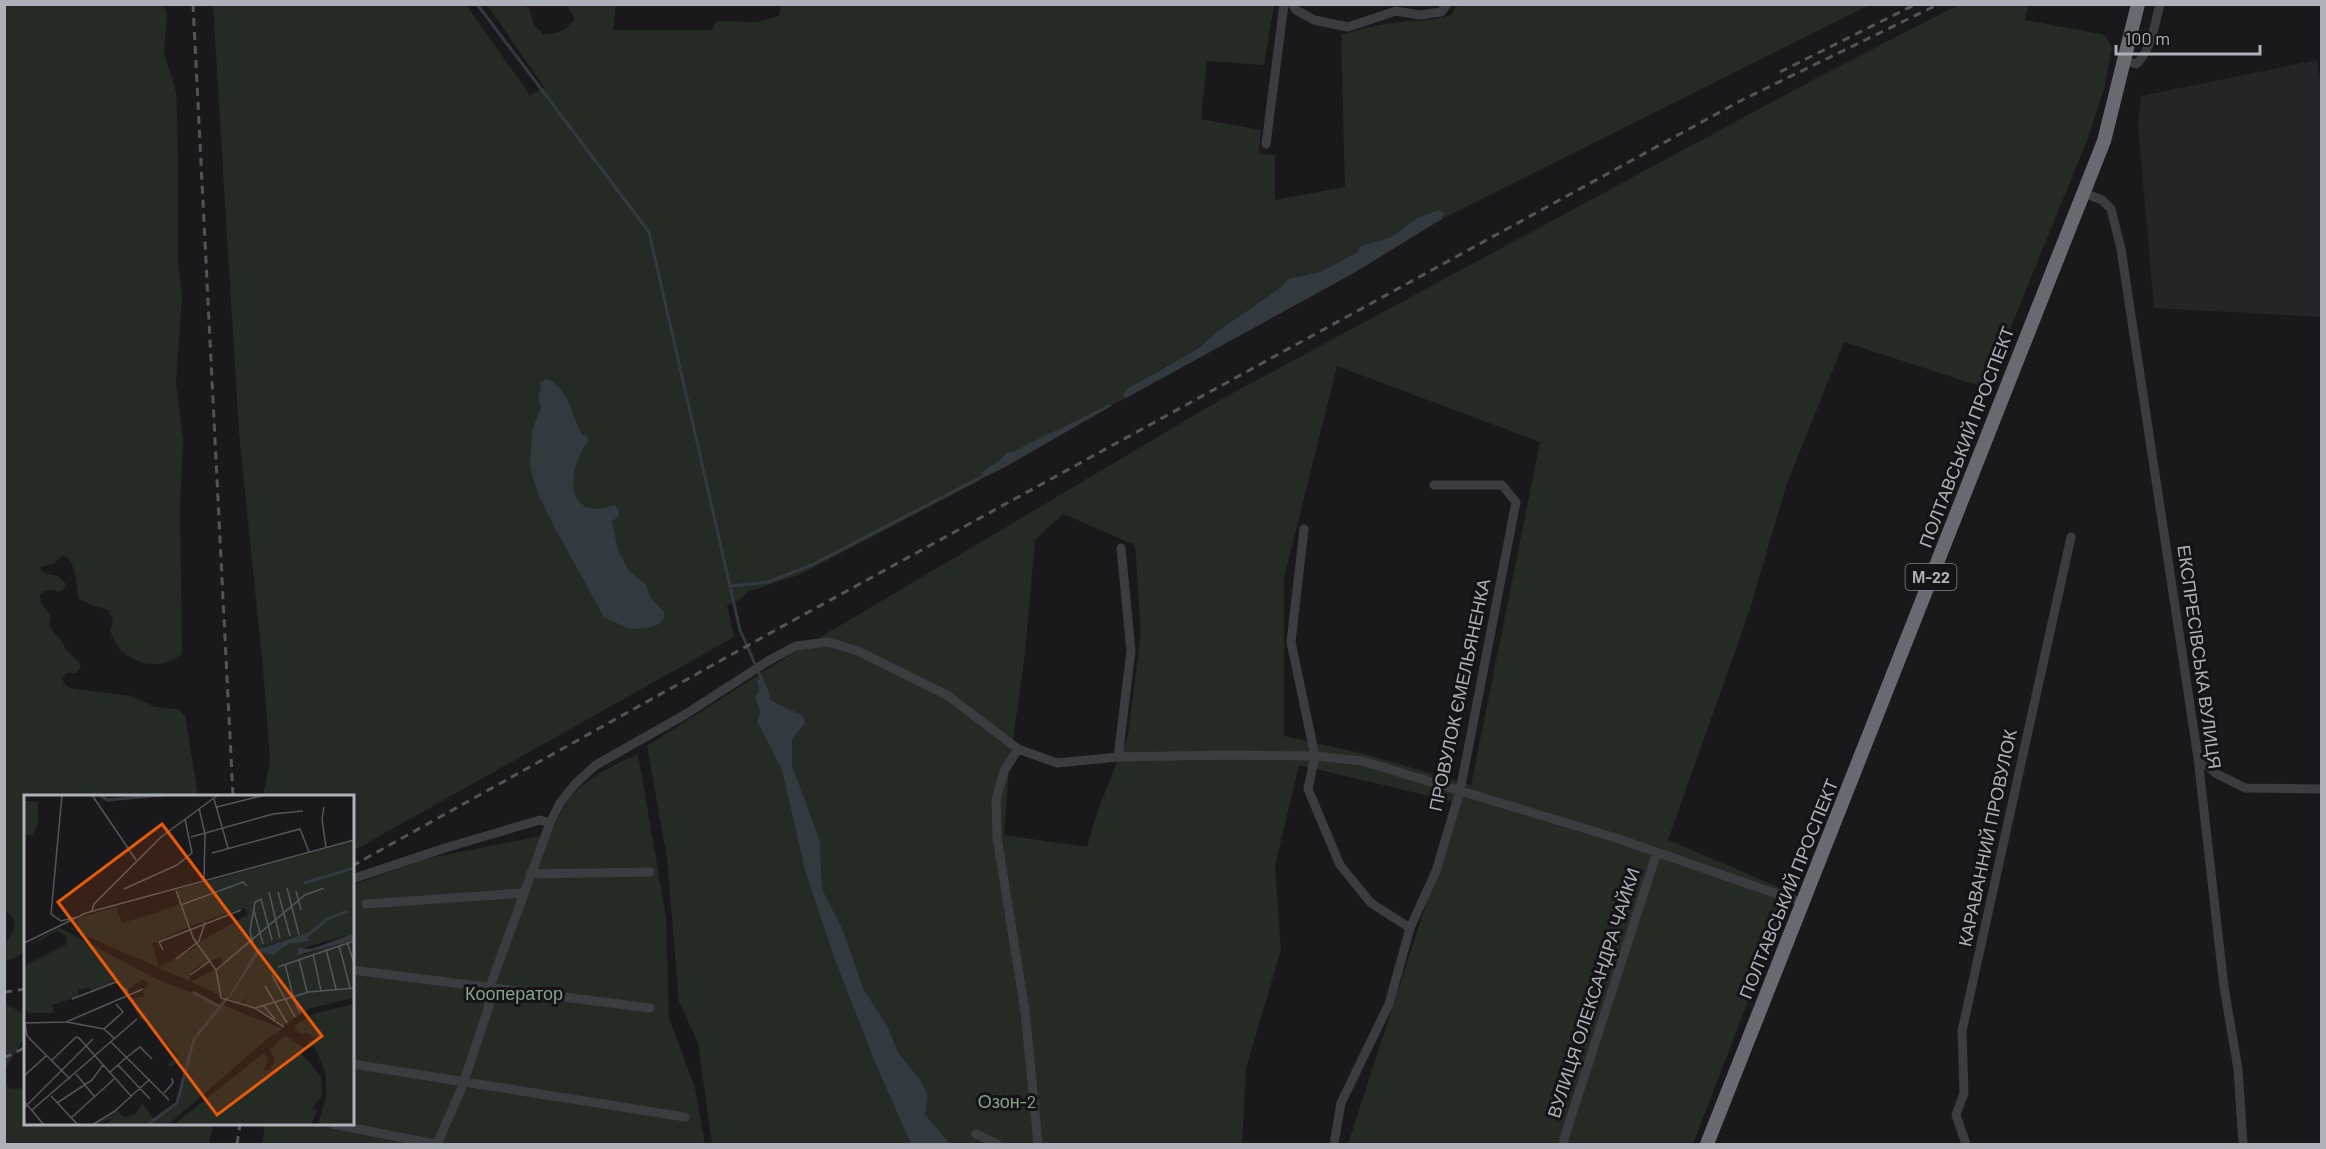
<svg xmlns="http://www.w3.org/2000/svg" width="2326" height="1149" font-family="Barlow,sans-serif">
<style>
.built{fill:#252528}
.green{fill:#242b24;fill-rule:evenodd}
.water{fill:#323a40}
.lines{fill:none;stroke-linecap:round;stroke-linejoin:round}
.stream{stroke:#323a40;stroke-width:3}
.minor{stroke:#3b3c40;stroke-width:9}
.highway{stroke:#676a70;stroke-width:14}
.rail{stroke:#525458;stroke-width:3;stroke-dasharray:8 6;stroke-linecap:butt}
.labels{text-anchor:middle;stroke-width:6;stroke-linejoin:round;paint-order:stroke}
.shield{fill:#141416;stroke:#7f8288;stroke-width:1.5}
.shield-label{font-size:16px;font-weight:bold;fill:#adb1b9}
.street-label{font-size:18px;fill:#adb1b9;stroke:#141416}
.park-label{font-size:18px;fill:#86a287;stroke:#141416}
.inset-river{fill:none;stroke:#323a40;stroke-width:3}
.inset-road{fill:none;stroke:#54565a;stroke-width:1.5}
.view{fill:#e8590c;fill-opacity:0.15;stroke:#e8590c;stroke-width:3}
.inset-edge{fill:none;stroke:#adb1b9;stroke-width:3}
</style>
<rect width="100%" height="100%" fill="#19191b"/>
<path class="built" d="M2317 60 2322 91 2321 317 2154 308 2138 125 2141 96Z"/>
<path class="green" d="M566 4 616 5 613 30H712L716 21 758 22 779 16 781 4 1274 5 1264 65 1207 61 1201 119 1261 130 1259 154 1275 155V200L1345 187 1341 35C1361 29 1380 24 1400 22 1418 20 1434 21 1451 15L1458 4 1869 5 1442 219 1444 213 1417 218 1392 237 1360 246 1358 252 1320 272 1288 279 1280 288 1218 331 1199 348 1127 389 1124 396 1126 398 1012 452 1006 453C998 465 984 467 979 481L799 575 747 592 739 600 727 606 734 637 353 851 352 796H263L270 760 263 668 239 433 213 5H466L530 95 544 87 487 5H524L529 8 534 25 543 34C558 34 565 31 575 19Z
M4 5H164L167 16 164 52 176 92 178 147V260L182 297 176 384 183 440 180 508 182 654C165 668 141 667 123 652 117 648 114 638 110 631L113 620 108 610 94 606 79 599C75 584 78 563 63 555L53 564 39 567 44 573 58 576 66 584 62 591 46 590 40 595 41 603 51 616C47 630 54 631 61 640 64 644 65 649 69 653 74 658 78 659 81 667L76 673H67L62 679 66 686 74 689 132 696 155 707 177 709 185 715 198 796H26L25 951 14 959 6 960 5 942C16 931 20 920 4 910Z
M1958 5H2028L2025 20 2105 35 2112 47 2104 89 2088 138 1986 388 1844 342 1786 486 1750 609 1668 840 1790 892 1693 1144H1348L1459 803 1299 765 1275 866 1281 950 1246 1068 1242 1144H947L948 1140 925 1114 928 1096 921 1081 898 1052 887 1025 864 990 842 928 822 889 820 841 792 765V739L801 715 770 700 759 691 755 696 782 770 805 871 835 960 876 1065 911 1144H712L698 1043 679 1002 667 858 647 746 777 663 1220 400 1813 80ZM1337 366 1540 442 1471 785 1361 753 1284 736V577ZM1063 514 1135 545 1141 633 1128 735 1098 810 1087 847 1004 835 1009 768 1025 654 1035 540Z
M638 754 666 917 669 1018 695 1088 705 1144H262L265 1124H352L353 885 425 859 550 834C556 823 561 811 568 801 586 777 612 766 638 754Z
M4 1003 26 1015 25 1037 5 1069Z
M5 1083 11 1089 25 1088 26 1124H213L209 1144H5Z"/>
<path class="water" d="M1439 210 1444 213 1442 219 1352 274 1126 398 1123 396 1127 389 1199 348 1218 331 1280 288 1288 279 1320 272 1358 252 1360 246 1392 237 1417 218Z
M547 379C569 389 572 416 582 435L586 436 588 439 587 444C581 448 581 454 578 460 570 478 570 508 596 509 602 509 609 506 615 505L619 510 618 517 612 521 618 551 629 571 646 585 650 597 664 612V618L659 624 648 628 630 629 604 617 557 532 538 494 530 467 532 431 541 407 538 396 541 389 540 382Z
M1108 405H1113L1005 467 987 476 981 474C990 465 999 463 1006 453L1012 452Z
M761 679 770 700 802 715 805 723 792 739V765L820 841 822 889 842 928 864 990 887 1025 898 1052 921 1081 928 1096 925 1114 948 1141 947 1144H911L876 1065 835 960 805 871 782 770 757 721 760 712 755 696 759 691 757 680Z"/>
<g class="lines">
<path class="stream" d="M477 4 649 232 740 630 769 696
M731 586 768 582 812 565 985 475"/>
<path class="minor" d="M1292 4 1296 10 1314 20 1348 27 1396 11 1419 15 1441 12 1447 4
M2125 61 2136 64C2150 54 2156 20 2160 4
M1266 144 1284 4
M2084 193 2102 200 2111 209 2121 249 2198 758 2224 987 2238 1069 2243 1144
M1304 529 1291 642 1315 756 1308 789 1340 865 1371 903 1410 928
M1118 757 1131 651 1121 548
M2198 758 2217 774 2245 788 2322 789
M530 874 650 872
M352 879 445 848 540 820 550 823
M366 904 524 893
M352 970 650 1008
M352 1064 685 1117
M332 1124 435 1144
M976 1134 997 1144
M437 1144 462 1087 489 1006V989L550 823 560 803 575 784 596 765 686 714 768 661 796 646 828 642 858 651 947 695 1018 749
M1038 1144 1025 1011 997 837 996 800 1004 771 1018 749 1057 763 1118 757 1225 755 1315 756 1362 761 1616 838 1803 903
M1334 1144 1341 1103 1389 1004 1410 928 1436 871 1460 791 1516 502 1502 485H1434
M1564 1144V1139L1657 852
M1966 1144 1956 1115 1964 1093 1962 1031 2071 537"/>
<path class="highway" d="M1707 1144 2104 141 2138 4"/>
<path class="rail" d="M193 4 233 796
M1780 72 1916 4
M352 866 763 637 1740 101 1939 4
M4 992 26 989
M4 1058 26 1047
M237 1144 240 1124"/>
</g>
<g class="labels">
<rect class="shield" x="1905.5" y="564" width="51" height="26" rx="4.5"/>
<g class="shield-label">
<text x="1931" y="583">М-22</text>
</g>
<g class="street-label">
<text transform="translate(1967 437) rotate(-69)" y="6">ПОЛТАВСЬКИЙ ПРОСПЕКТ</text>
<text transform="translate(2199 657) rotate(82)" y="6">ЕКСПРЕСІВСЬКА ВУЛИЦЯ</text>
<text transform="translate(1460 695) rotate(-78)" y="6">ПРОВУЛОК ЄМЕЛЬЯНЕНКА</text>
<text transform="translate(1988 838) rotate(-78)" y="6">КАРАВАННИЙ ПРОВУЛОК</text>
<text transform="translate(1789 889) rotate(-68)" y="6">ПОЛТАВСЬКИЙ ПРОСПЕКТ</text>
<text transform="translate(1594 993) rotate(-72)" y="6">ВУЛИЦЯ ОЛЕКСАНДРА ЧАЙКИ</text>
</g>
<g class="park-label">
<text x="514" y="1000">Кооператор</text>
<text x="1007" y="1108">Озон-2</text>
</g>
</g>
<g transform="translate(24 795)">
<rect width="330" height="330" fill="#19191b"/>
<path d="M0 6 14 7V28L9 40H0ZM330 46V138L276 154 279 160 319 147 330 145 317 148 330 146V203L287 213 259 231 232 212 218 210 229 197 217 209 38 130 53 135 52 125 57 122 92 112 98 128 115 123 155 110 152 95ZM220 113 224 119 174 148 166 131ZM164 132 172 152 135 172 128 149ZM279 139 284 146 265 149 252 158 236 157 207 201H204L229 160 241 151ZM196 162 200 170 167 187 165 179 173 172ZM35 132 130 183 259 234 244 243 144 330H79L90 323 68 330 93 315 99 322 112 319 118 308 129 323 150 313 165 265 159 278 157 266 146 272 144 269 154 261 125 228 115 223 106 203 121 202 119 196 124 189 118 184 104 195 95 186 67 196 65 192 55 195 54 202 28 210 30 218H4L0 211V171L43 149 42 141 33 136 0 153ZM330 209V330H294L302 302V279L291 252 284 251 285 246 292 244 284 238H275L270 231 289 219ZM261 240 280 253 276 257 297 281 298 301 288 313 293 316 287 330H149L240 258 244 264 240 275H245L251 266 246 254Z" fill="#242b24" fill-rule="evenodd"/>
<path d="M283 138 285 146 265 149 249 160 236 157 207 201 203 204 232 155ZM330 138V145L274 160V153L288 154Z" fill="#323a40"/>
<path class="inset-river" d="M76 0 83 5 140 0M280 88 330 73M284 140 303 124 324 116M169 197 196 212M123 330 153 308 170 244 204 202"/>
<path class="inset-road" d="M38 0 27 119 37 126 53 122M68 0 112 65M190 4 204 53M193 12 241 0M300 12 298 24 302 52M175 13 181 39 180 85M167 42 249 19 279 16M188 58 276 34 285 57M263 93 275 140M100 94 153 70 168 58 161 24M152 95 169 143 192 175 281 100 300 93M272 96 277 115M245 97 256 143M254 97 266 141M157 110 219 87 223 91M68 116 70 109 137 42 194 0M230 116 239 149M323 147 330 168M0 148 62 118 330 45M315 150 326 193M230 153 226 136 231 107 237 104 248 145M302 154 312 194M139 155 135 147 217 115M289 159 297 196M152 164 175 146 181 127M275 164 283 197M261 169 269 201M254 172 330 146M192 175 197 203 231 213 260 232M166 180 186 166M248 180 271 222M241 191 263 228M268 201 276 218M48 204 92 187 103 195 105 203M239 210 251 224M231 213 285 197 330 193M43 227 80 234 91 244M0 228 42 227 119 194M1 228 3 241 46 284M80 234 99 217 92 209M87 247 145 305M103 262 116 252 128 264M28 265 52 242 55 243 107 301M94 270 126 304M85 278 103 262M52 279 70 301M0 281 23 260M140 298 149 288 148 283M27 301 54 330M0 306 20 330M33 308 68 285 79 270M0 313 69 244M8 315 113 224M47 323 90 284M68 330 91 316 126 284"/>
<path class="view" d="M138 29 298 241 193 320 34 107Z"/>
<rect width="330" height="330" class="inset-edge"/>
</g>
<rect width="2326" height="1149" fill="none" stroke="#adb1b9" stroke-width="12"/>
<path d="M2116 45v9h144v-9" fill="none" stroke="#adb1b9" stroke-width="3"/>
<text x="2125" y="45" font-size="18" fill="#adb1b9" stroke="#141416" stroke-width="4.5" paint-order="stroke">100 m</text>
</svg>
